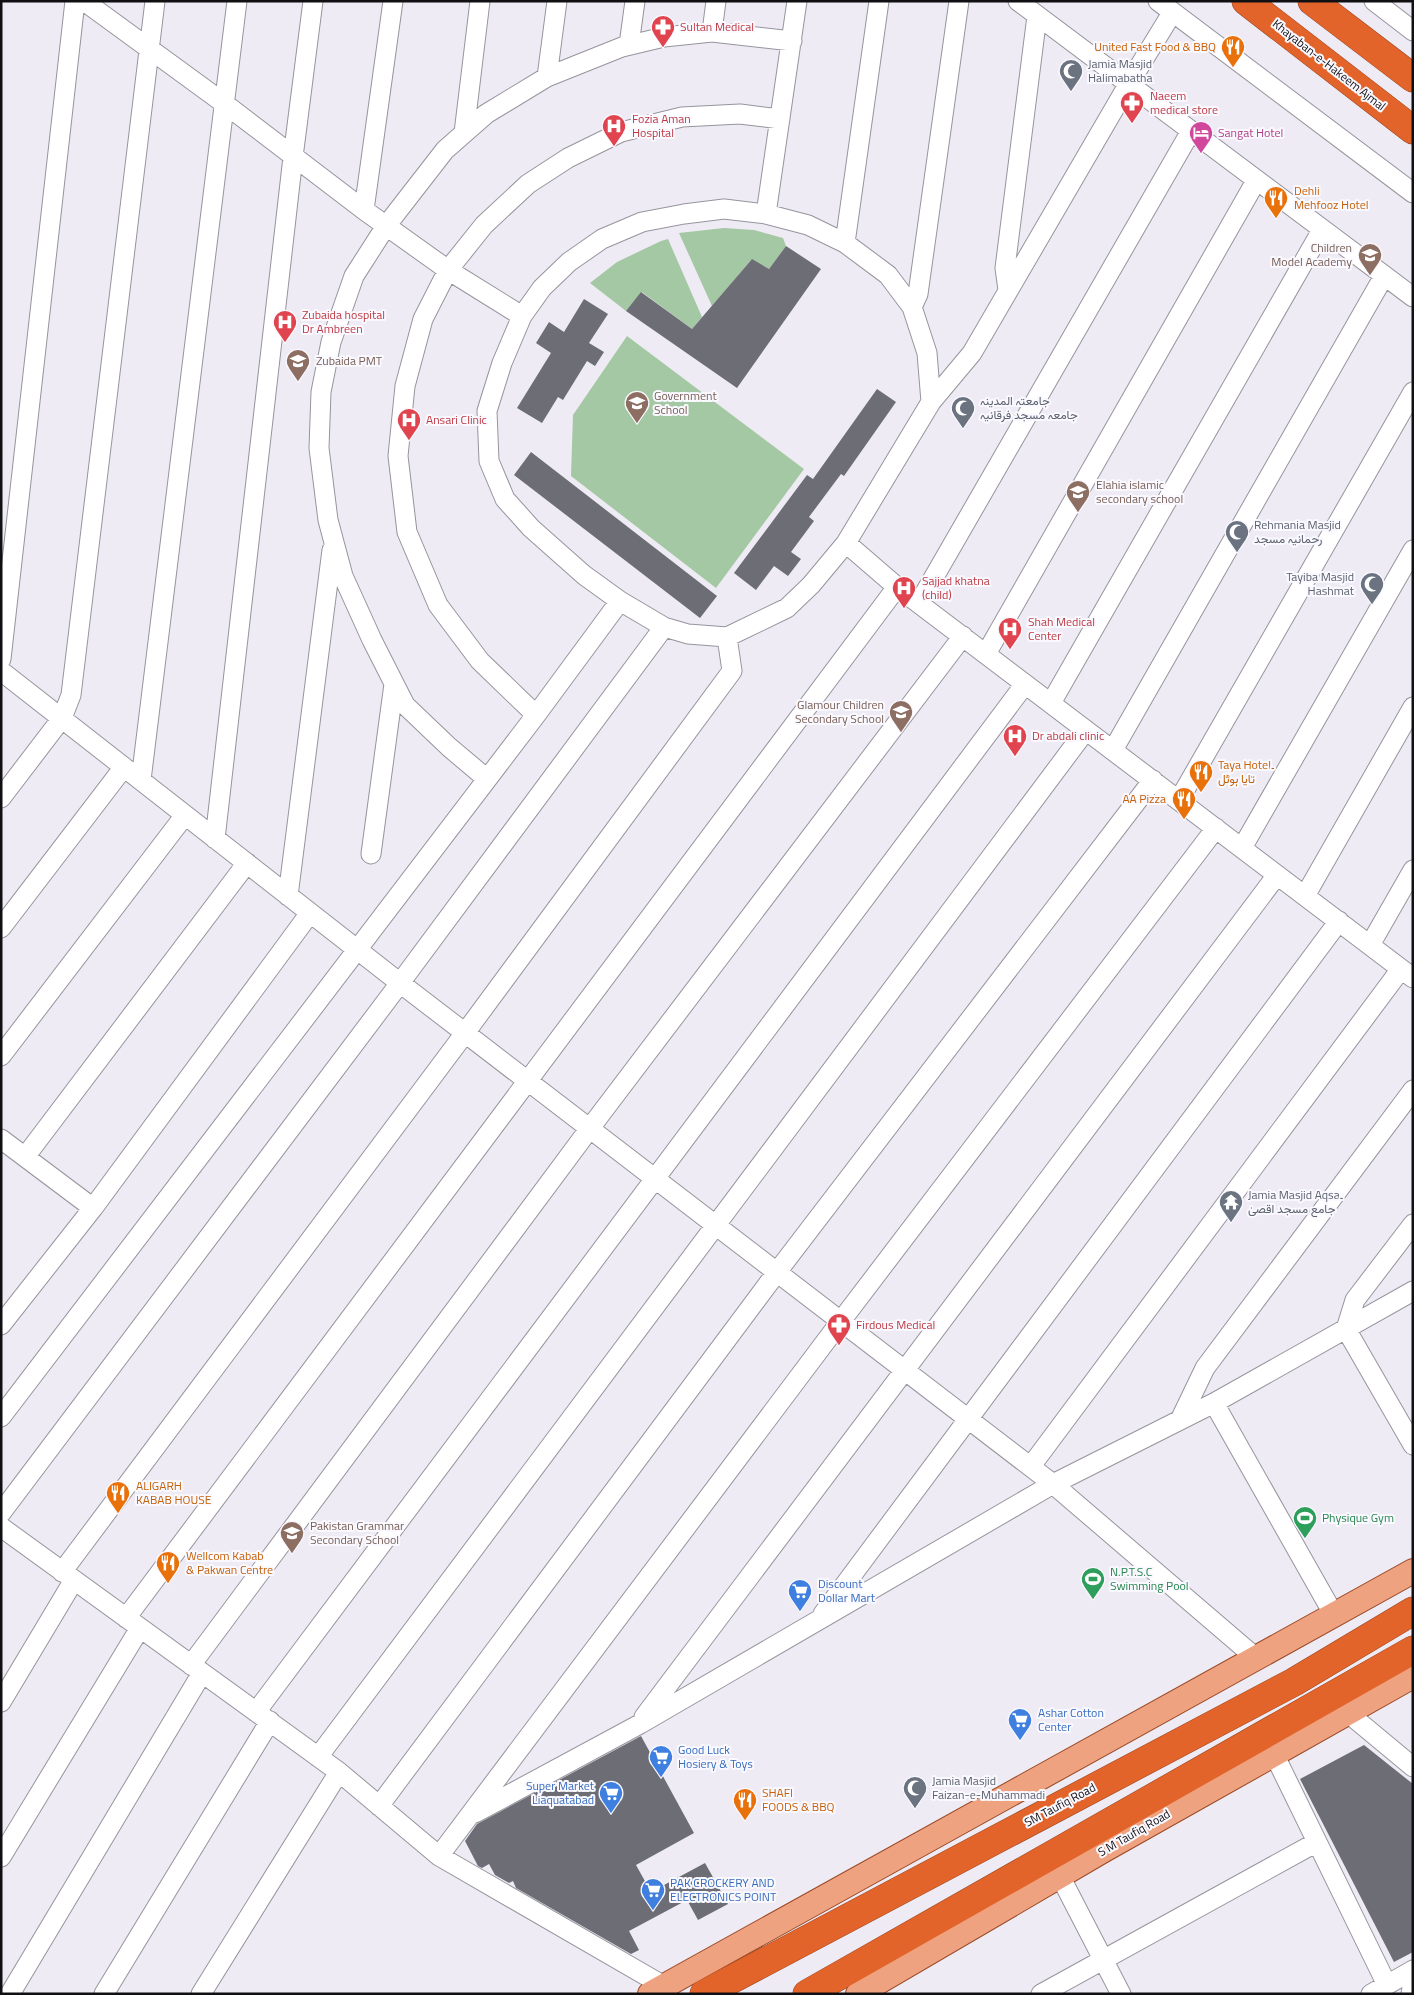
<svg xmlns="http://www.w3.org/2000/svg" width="1414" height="1995" font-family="'Titillium Web',Vazirmatn,sans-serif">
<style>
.green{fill:#a4c8a3}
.building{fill:#6c6d75}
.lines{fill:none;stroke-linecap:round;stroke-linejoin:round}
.minor-casing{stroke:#96949d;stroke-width:21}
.major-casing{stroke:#984622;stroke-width:26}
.highway-casing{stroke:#984622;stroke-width:29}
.minor{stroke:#fff;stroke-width:19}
.major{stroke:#eea27f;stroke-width:24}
.highway{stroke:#e2642a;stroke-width:28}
.labels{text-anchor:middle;stroke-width:4;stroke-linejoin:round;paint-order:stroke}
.health-label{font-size:12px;fill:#be3a42;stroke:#faf9ff;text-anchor:start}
.food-label{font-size:12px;fill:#c56008;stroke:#faf9ff;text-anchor:start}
.worship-label{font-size:12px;fill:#5b616d;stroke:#faf9ff;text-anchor:start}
.street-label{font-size:12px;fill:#100f12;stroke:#faf9ff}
.hotel-label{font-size:12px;fill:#b23c85;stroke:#faf9ff;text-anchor:start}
.education-label{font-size:12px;fill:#785e54;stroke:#faf9ff;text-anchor:start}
.leisure-label{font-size:12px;fill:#27864d;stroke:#faf9ff;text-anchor:start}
.shop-label{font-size:12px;fill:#366cbe;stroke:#faf9ff;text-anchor:start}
</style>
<rect width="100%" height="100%" fill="#eeebf4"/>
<path class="green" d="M724 228 754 230 783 238 786 246 769 269 751 260 712 306 679 233Z
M668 239 702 317 692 329 642 292 626 311 590 283 617 262 661 241Z
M627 336 804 469 716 588 571 476 573 415Z"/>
<path class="building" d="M786 246 821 269 737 388 626 311 641 292 692 329 752 259 769 269Z
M584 299 608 314 589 343 604 352 595 366 587 361 563 400 558 397 542 423 517 408 551 353 536 343 549 322 564 332Z
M877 389 896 402 844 476 841 474 809 517 814 521 791 552 801 559 788 576 774 566 756 590 734 573 807 475 813 479Z
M531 452 717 596 700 618 514 475Z
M641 1736 694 1833 636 1865 651 1892 705 1863 728 1904 698 1920 687 1900 629 1931 639 1950 631 1954 516 1888 513 1881 509 1883 495 1875 489 1864 482 1868 478 1866 465 1841 477 1824Z
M1364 1745 1413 1784V1952L1394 1962 1300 1779Z"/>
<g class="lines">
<g class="minor-casing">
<path id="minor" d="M84 1 225 104 364 210 448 270 522 316
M1018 1 1413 297
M1158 1 1413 193
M1374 1 1413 31
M712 32 716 1
M629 45 635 1
M547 77 557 1
M464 133 480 1
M364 210 393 1
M766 214 797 1
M845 243 879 1
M1008 290 1005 268 1037 16
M912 307 918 294 959 1
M931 402 927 353 912 307 888 275 845 243 808 225 766 214 724 209 684 214 642 222 602 239 569 262 542 288 522 316 502 363 487 411 489 461 505 499 531 528 584 575 620 601 664 627 688 634 727 637 787 608 811 585 846 543 931 402 972 353 1128 85 1172 13
M846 543 897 587 1413 978
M919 603 1191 131
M986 654 1256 181
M1 659 75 1
M1 671 400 983 1053 1484 1256 1658
M1051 703 1322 230
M536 715 480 661 438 605 407 532 398 456 405 386 423 319 448 270 484 225 528 184 568 158 621 132 682 117 740 114 780 119
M1113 750 1384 276
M487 779 449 747 405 705 372 640 343 576 328 520 319 448 321 392 331 342 354 276 386 226 445 150 486 114 547 77 622 47 664 37 712 32 792 41
M141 780 237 1
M1 798 62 718 71 695 155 1
M1179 800 1413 392
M215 839 293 157 313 1
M1242 848 1413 550
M371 854 394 684
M288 896 332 550
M1305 896 1413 707
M1 928 124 767
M1370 945 1413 870
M1 1056 185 815
M1 1139 93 1208
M25 1157 247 863
M1413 1224 1355 1300 1346 1329 1413 1445
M1 1325 93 1208 310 913
M1214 1403 1334 1615
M1 1417 536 715 620 601
M1180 1420 1205 1368 1413 1090
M1031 1466 1401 969
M1 1513 400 983 664 627
M1 1527 339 1772 439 1856 664 1986
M62 1572 465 1033 732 671 727 637
M823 1614 1339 921
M126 1618 897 587
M191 1665 590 1128 963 636
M1 1702 74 1580
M256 1712 1025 684
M1348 1713 1413 1767
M644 1717 1277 875
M1274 1754 1387 1985
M318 1757 1086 730
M379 1806 777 1272 1153 780
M475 1813 640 1724 1053 1484 1214 1403 1413 1291
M439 1856 841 1321 1216 828
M1 1857 140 1628
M1060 1876 1121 1994
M10 1994 202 1673
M104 1994 270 1721
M201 1994 339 1772
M1041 1994 1317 1842
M1371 1994 1413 1970
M1411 1994 1413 1981"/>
</g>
<g class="major-casing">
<path id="major" d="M650 1994 1413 1571
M858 1994 1104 1850 1413 1676"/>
</g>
<g class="highway-casing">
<path id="highway" d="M1246 1 1413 130
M1312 1 1413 78
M704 1994 1294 1682 1413 1611
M807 1994 1413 1650"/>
</g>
<use href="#minor" class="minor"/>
<use href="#major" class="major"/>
<use href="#highway" class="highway"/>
</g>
<defs>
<g id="pharmacy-pin" transform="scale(1.25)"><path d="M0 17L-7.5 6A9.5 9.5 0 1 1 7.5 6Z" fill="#e0444e" stroke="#faf9ff"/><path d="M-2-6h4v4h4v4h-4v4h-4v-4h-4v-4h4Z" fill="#fff"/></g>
<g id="restaurant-pin" transform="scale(1.25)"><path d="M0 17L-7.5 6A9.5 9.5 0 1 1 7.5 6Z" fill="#e8710a" stroke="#faf9ff"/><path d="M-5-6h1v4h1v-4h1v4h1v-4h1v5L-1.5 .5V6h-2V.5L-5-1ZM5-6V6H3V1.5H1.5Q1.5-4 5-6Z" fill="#fff"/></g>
<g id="mosque-pin" transform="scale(1.25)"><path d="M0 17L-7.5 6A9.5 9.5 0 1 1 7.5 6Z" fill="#6b7280" stroke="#faf9ff"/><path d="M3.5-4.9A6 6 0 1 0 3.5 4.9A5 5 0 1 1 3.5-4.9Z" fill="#fff"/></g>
<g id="hospital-pin" transform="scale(1.25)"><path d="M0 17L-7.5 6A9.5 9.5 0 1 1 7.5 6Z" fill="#e0444e" stroke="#faf9ff"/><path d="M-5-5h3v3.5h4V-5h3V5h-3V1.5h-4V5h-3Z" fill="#fff"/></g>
<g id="hotel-pin" transform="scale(1.25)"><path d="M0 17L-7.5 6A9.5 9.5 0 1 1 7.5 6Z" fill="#d1479c" stroke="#faf9ff"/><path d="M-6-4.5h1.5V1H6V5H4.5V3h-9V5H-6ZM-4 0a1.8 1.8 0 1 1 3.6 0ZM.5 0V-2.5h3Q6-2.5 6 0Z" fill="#fff"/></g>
<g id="school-pin" transform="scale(1.25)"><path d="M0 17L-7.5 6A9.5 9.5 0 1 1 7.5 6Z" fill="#8d6e63" stroke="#faf9ff"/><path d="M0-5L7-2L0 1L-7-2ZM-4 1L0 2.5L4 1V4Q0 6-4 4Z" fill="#fff"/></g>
<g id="temple-pin" transform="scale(1.25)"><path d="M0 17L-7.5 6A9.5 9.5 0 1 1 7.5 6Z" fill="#6b7280" stroke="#faf9ff"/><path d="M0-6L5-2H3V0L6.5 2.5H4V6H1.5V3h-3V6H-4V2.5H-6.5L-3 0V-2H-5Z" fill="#fff"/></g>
<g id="stadium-pin" transform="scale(1.25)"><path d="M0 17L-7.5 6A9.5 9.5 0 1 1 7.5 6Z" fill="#2e9e5b" stroke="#faf9ff"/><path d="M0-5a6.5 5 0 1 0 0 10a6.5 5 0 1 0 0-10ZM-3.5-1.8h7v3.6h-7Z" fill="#fff"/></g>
<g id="supermarket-pin" transform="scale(1.25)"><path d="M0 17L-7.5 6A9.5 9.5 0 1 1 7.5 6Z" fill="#3f7fe0" stroke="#faf9ff"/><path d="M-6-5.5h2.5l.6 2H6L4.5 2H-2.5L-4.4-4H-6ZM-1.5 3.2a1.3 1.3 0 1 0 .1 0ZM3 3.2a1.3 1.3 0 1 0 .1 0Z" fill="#fff"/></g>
</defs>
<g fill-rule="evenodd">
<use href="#pharmacy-pin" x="663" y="27"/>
<use href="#restaurant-pin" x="1233" y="47"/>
<use href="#mosque-pin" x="1071" y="71"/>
<use href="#pharmacy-pin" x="1132" y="103"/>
<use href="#hospital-pin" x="614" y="126"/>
<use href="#hotel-pin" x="1201" y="133"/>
<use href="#restaurant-pin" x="1276" y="198"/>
<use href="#school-pin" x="1370" y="255"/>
<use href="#hospital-pin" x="285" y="322"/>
<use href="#school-pin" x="298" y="361"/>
<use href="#school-pin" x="637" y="403"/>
<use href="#mosque-pin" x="963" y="408"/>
<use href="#hospital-pin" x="409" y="420"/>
<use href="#school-pin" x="1078" y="492"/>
<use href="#mosque-pin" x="1237" y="532"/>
<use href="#mosque-pin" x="1372" y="584"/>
<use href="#hospital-pin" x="904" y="588"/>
<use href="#hospital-pin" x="1010" y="629"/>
<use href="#school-pin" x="901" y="712"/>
<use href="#hospital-pin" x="1015" y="736"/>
<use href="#restaurant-pin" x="1201" y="772"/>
<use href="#restaurant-pin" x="1184" y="799"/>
<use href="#temple-pin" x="1231" y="1202"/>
<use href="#pharmacy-pin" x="839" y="1325"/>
<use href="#restaurant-pin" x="118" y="1493"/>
<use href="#stadium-pin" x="1305" y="1518"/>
<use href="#school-pin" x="292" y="1533"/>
<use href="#restaurant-pin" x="168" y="1563"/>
<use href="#stadium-pin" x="1093" y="1579"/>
<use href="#supermarket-pin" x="800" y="1591"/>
<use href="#supermarket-pin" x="1020" y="1720"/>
<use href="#supermarket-pin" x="661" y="1757"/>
<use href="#mosque-pin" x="915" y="1788"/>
<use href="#supermarket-pin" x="611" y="1793"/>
<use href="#restaurant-pin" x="745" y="1800"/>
<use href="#supermarket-pin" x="653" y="1890"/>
</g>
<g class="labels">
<g class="health-label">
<text x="680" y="31">Sultan Medical</text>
<text x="1150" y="100">Naeem<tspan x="1150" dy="14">medical store</tspan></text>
<text x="632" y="123">Fozia Aman<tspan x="632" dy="14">Hospital</tspan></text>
<text x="302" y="319">Zubaida hospital<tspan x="302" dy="14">Dr Ambreen</tspan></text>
<text x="426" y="424">Ansari Clinic</text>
<text x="922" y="585">Sajjad khatna<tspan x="922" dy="14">(child)</tspan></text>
<text x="1028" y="626">Shah Medical<tspan x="1028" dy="14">Center</tspan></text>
<text x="1032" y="740">Dr abdali clinic</text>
<text x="856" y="1329">Firdous Medical</text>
</g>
<g class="food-label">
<text x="1216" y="51" text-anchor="end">United Fast Food &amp; BBQ</text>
<text x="1294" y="195">Dehli<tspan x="1294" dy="14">Mehfooz Hotel</tspan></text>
<text x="1218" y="769">Taya Hotel۔<tspan x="1218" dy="14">تایا ہوٹل</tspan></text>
<text x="1166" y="803" text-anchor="end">AA Pizza</text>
<text x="136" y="1490">ALIGARH<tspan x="136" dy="14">KABAB HOUSE</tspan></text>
<text x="186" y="1560">Wellcom Kabab<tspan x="186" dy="14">&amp; Pakwan Centre</tspan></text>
<text x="762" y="1797">SHAFI<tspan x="762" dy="14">FOODS &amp; BBQ</tspan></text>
</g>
<g class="worship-label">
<text x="1088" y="68">Jamia Masjid<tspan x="1088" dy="14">Halimabatha</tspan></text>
<text x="980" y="405">جامعتہ المدینہ<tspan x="980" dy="14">جامعہ مسجد فرقانیہ</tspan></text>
<text x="1254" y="529">Rehmania Masjid<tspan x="1254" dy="14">رحمانیہ مسجد</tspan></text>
<text x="1354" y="581" text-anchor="end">Tayiba Masjid<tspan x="1354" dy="14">Hashmat</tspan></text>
<text x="1248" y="1199">Jamia Masjid Aqsa۔<tspan x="1248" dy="14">جامع مسجد اقصیٰ</tspan></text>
<text x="932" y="1785">Jamia Masjid<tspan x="932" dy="14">Faizan-e-Muhammadi</tspan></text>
</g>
<g class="street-label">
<text transform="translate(1329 65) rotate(38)" y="4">Khayaban-e-Hakeem Ajmal</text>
<text transform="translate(1060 1805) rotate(-28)" y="4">SM Taufiq Road</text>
<text transform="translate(1134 1833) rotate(-30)" y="4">S M Taufiq Road</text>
</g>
<g class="hotel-label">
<text x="1218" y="137">Sangat Hotel</text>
</g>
<g class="education-label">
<text x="1352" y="252" text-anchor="end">Children<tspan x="1352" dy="14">Model Academy</tspan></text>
<text x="316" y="365">Zubaida PMT</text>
<text x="654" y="400">Government<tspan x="654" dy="14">School</tspan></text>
<text x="1096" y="489">Elahia islamic<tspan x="1096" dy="14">secondary school</tspan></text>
<text x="884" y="709" text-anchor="end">Glamour Children<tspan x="884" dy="14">Secondary School</tspan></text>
<text x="310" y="1530">Pakistan Grammar<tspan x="310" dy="14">Secondary School</tspan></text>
</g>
<g class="leisure-label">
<text x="1322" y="1522">Physique Gym</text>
<text x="1110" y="1576">N.P.T.S.C<tspan x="1110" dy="14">Swimming Pool</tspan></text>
</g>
<g class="shop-label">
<text x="818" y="1588">Discount<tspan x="818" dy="14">Dollar Mart</tspan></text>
<text x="1038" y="1717">Ashar Cotton<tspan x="1038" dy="14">Center</tspan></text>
<text x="678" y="1754">Good Luck<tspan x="678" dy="14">Hosiery &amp; Toys</tspan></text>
<text x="594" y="1790" text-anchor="end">Super Market<tspan x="594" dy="14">Liaquatabad</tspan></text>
<text x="670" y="1887">PAK CROCKERY AND<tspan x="670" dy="14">ELECTRONICS POINT</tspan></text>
</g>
</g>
<rect width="1414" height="1995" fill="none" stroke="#100f12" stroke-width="5"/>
</svg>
